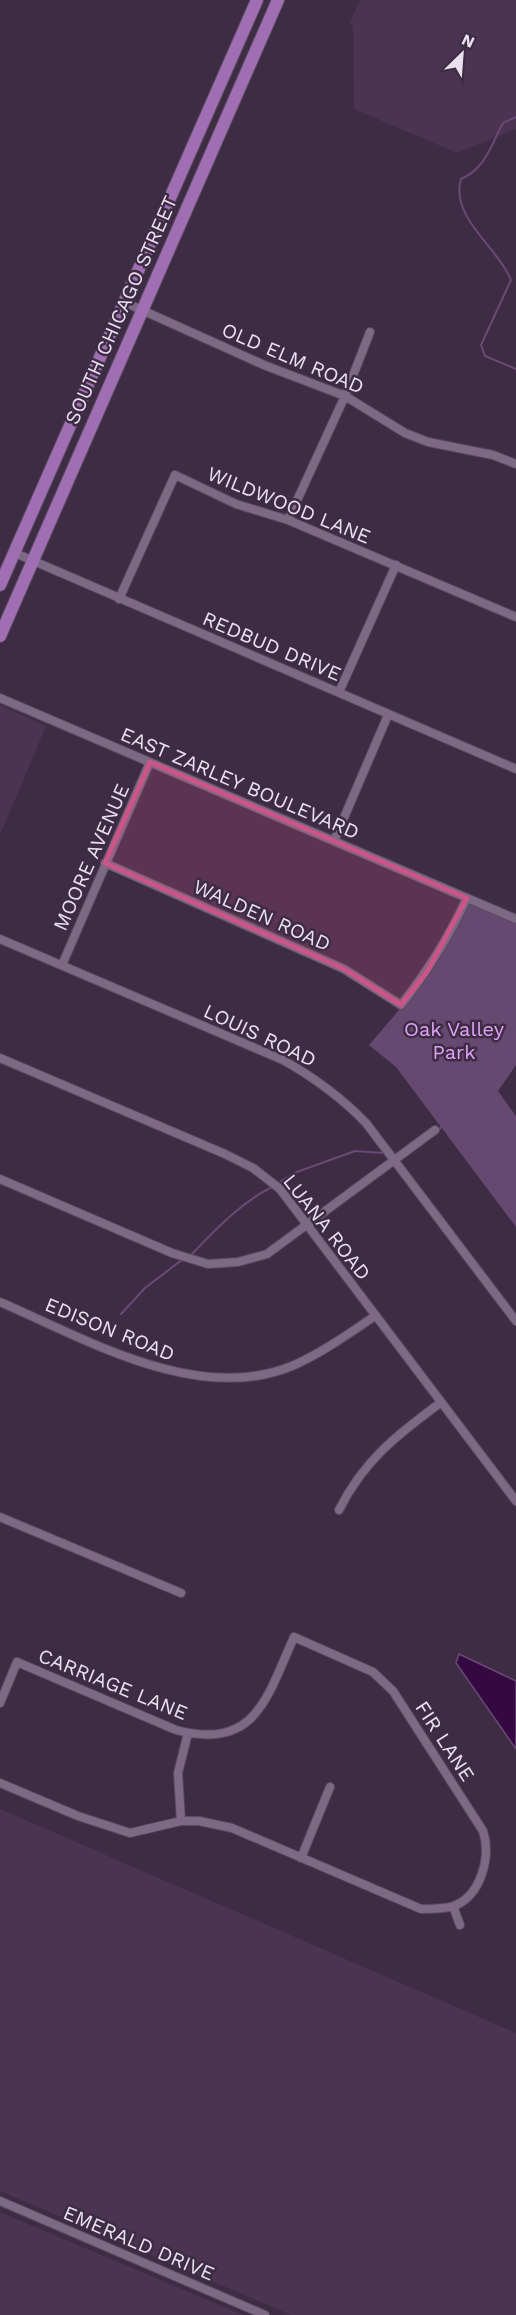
<svg xmlns="http://www.w3.org/2000/svg" width="516" height="2315" font-family="'Work Sans',sans-serif">
<style>
.built{fill:#4a3452}
.green{fill:#664971}
.water{fill:#340841;stroke:#6b4976;stroke-width:1.5}
.lines{fill:none;stroke-linecap:round;stroke-linejoin:round}
.stream{stroke:#6b4976;stroke-width:2}
.street-casing{stroke:#58495d;stroke-width:10}
.primary-casing{stroke:#58495d;stroke-width:14}
.street{stroke:#7d6984;stroke-width:8}
.primary{stroke:#a06eb2;stroke-width:12}
.marked{fill:#ce5488;fill-opacity:0.2;stroke:#ce5488;stroke-width:4.5;stroke-linejoin:round}
.labels{text-anchor:middle;stroke-width:5;stroke-linejoin:round;paint-order:stroke}
.street-label{font-size:20px;fill:#ebe0f0;stroke:#3e2c44}
.park-label{font-size:20px;fill:#e0a2f7;stroke:#3e2c44}
</style>
<rect width="100%" height="100%" fill="#3e2c44"/>
<path class="built" d="M360 0H516V129L457 153 354 109 353 26 349 24Z
M0 705 46 726 0 835Z
M0 1809 516 2033V2315H291L0 2191Z
M0 2212 243 2315H0Z"/>
<path class="green" d="M468 902 516 922V1065L498 1091 516 1116V1227L396 1067 369 1045C411 996 442 963 468 902Z"/>
<path class="water" d="M459 1654 516 1681V1749L456 1663Z"/>
<g class="lines">
<path class="stream" d="M516 117 503 123C491 145 486 168 461 179 450 218 498 247 511 280L481 345 485 356 516 369
M438 1131 516 1035
M281 1181 294 1173 355 1151 383 1153
M190 1256C215 1230 240 1203 272 1187
M121 1314 145 1288 183 1259"/>
<g class="street-casing">
<path id="street" d="M124 302 264 365 345 396 405 433 428 442 493 455 516 464
M288 520 345 396 370 332
M15 553 516 769
M119 599 175 475 236 504 288 520 516 617
M339 692 396 565
M0 698 516 919
M334 841 388 715
M105 863 344 969 401 1005C428 971 449 937 467 898
M0 939 283 1060C315 1078 341 1097 366 1123L516 1321
M62 965 150 762
M0 1058 225 1154 253 1168 280 1189 516 1501
M0 1179 172 1253 208 1264 238 1262 267 1254 435 1130
M0 1302C86 1339 197 1405 292 1366 322 1353 348 1334 375 1316
M339 1510C364 1460 397 1435 440 1403
M0 1517 181 1593
M0 1703 17 1662 176 1730C256 1751 267 1697 294 1637L373 1672 393 1691 483 1831C491 1855 482 1895 454 1906 444 1909 432 1909 421 1909L232 1828 199 1821H181L130 1833 78 1816 0 1783
M181 1821 178 1773 188 1733
M301 1858 330 1787
M453 1906 460 1925
M0 2201 265 2315"/>
</g>
<g class="primary-casing">
<path id="primary" d="M0 585 257 0
M0 636 278 0"/>
</g>
<use href="#street" class="street"/>
<use href="#primary" class="primary"/>
</g>
<path class="marked" d="M150 762 467 898 427 972 401 1005 344 969 105 863Z"/>
<g class="labels">
<g class="street-label">
<text transform="translate(121 310) rotate(-66)" y="7">SOUTH CHICAGO STREET</text>
<text transform="translate(293 358) rotate(23)" y="7">OLD ELM ROAD</text>
<text transform="translate(289 505) rotate(22)" y="7">WILDWOOD LANE</text>
<text transform="translate(272 646) rotate(23)" y="7">REDBUD DRIVE</text>
<text transform="translate(240 783) rotate(23)" y="7">EAST ZARLEY BOULEVARD</text>
<text transform="translate(91 857) rotate(-66)" y="7">MOORE AVENUE</text>
<text transform="translate(262 915) rotate(24)" y="7">WALDEN ROAD</text>
<text transform="translate(260 1035) rotate(25)" y="7">LOUIS ROAD</text>
<text transform="translate(327 1227) rotate(52)" y="7">LUANA ROAD</text>
<text transform="translate(110 1329) rotate(22)" y="7">EDISON ROAD</text>
<text transform="translate(113 1684) rotate(22)" y="7">CARRIAGE LANE</text>
<text transform="translate(445 1741) rotate(57)" y="7">FIR LANE</text>
<text transform="translate(139 2243) rotate(23)" y="7">EMERALD DRIVE</text>
</g>
<g class="park-label">
<text x="454" y="1036">Oak Valley<tspan x="454" dy="23">Park</tspan></text>
</g>
</g>
<g transform="translate(462 54) rotate(25)" stroke="#3e2c44" stroke-width="4.5" paint-order="stroke">
<path d="M0-4.5L10 22L0 15L-10 22Z" fill="#ebe0f0"/>
<text y="-9" font-size="16" font-weight="bold" text-anchor="middle" fill="#ebe0f0">N</text>
</g>
</svg>
